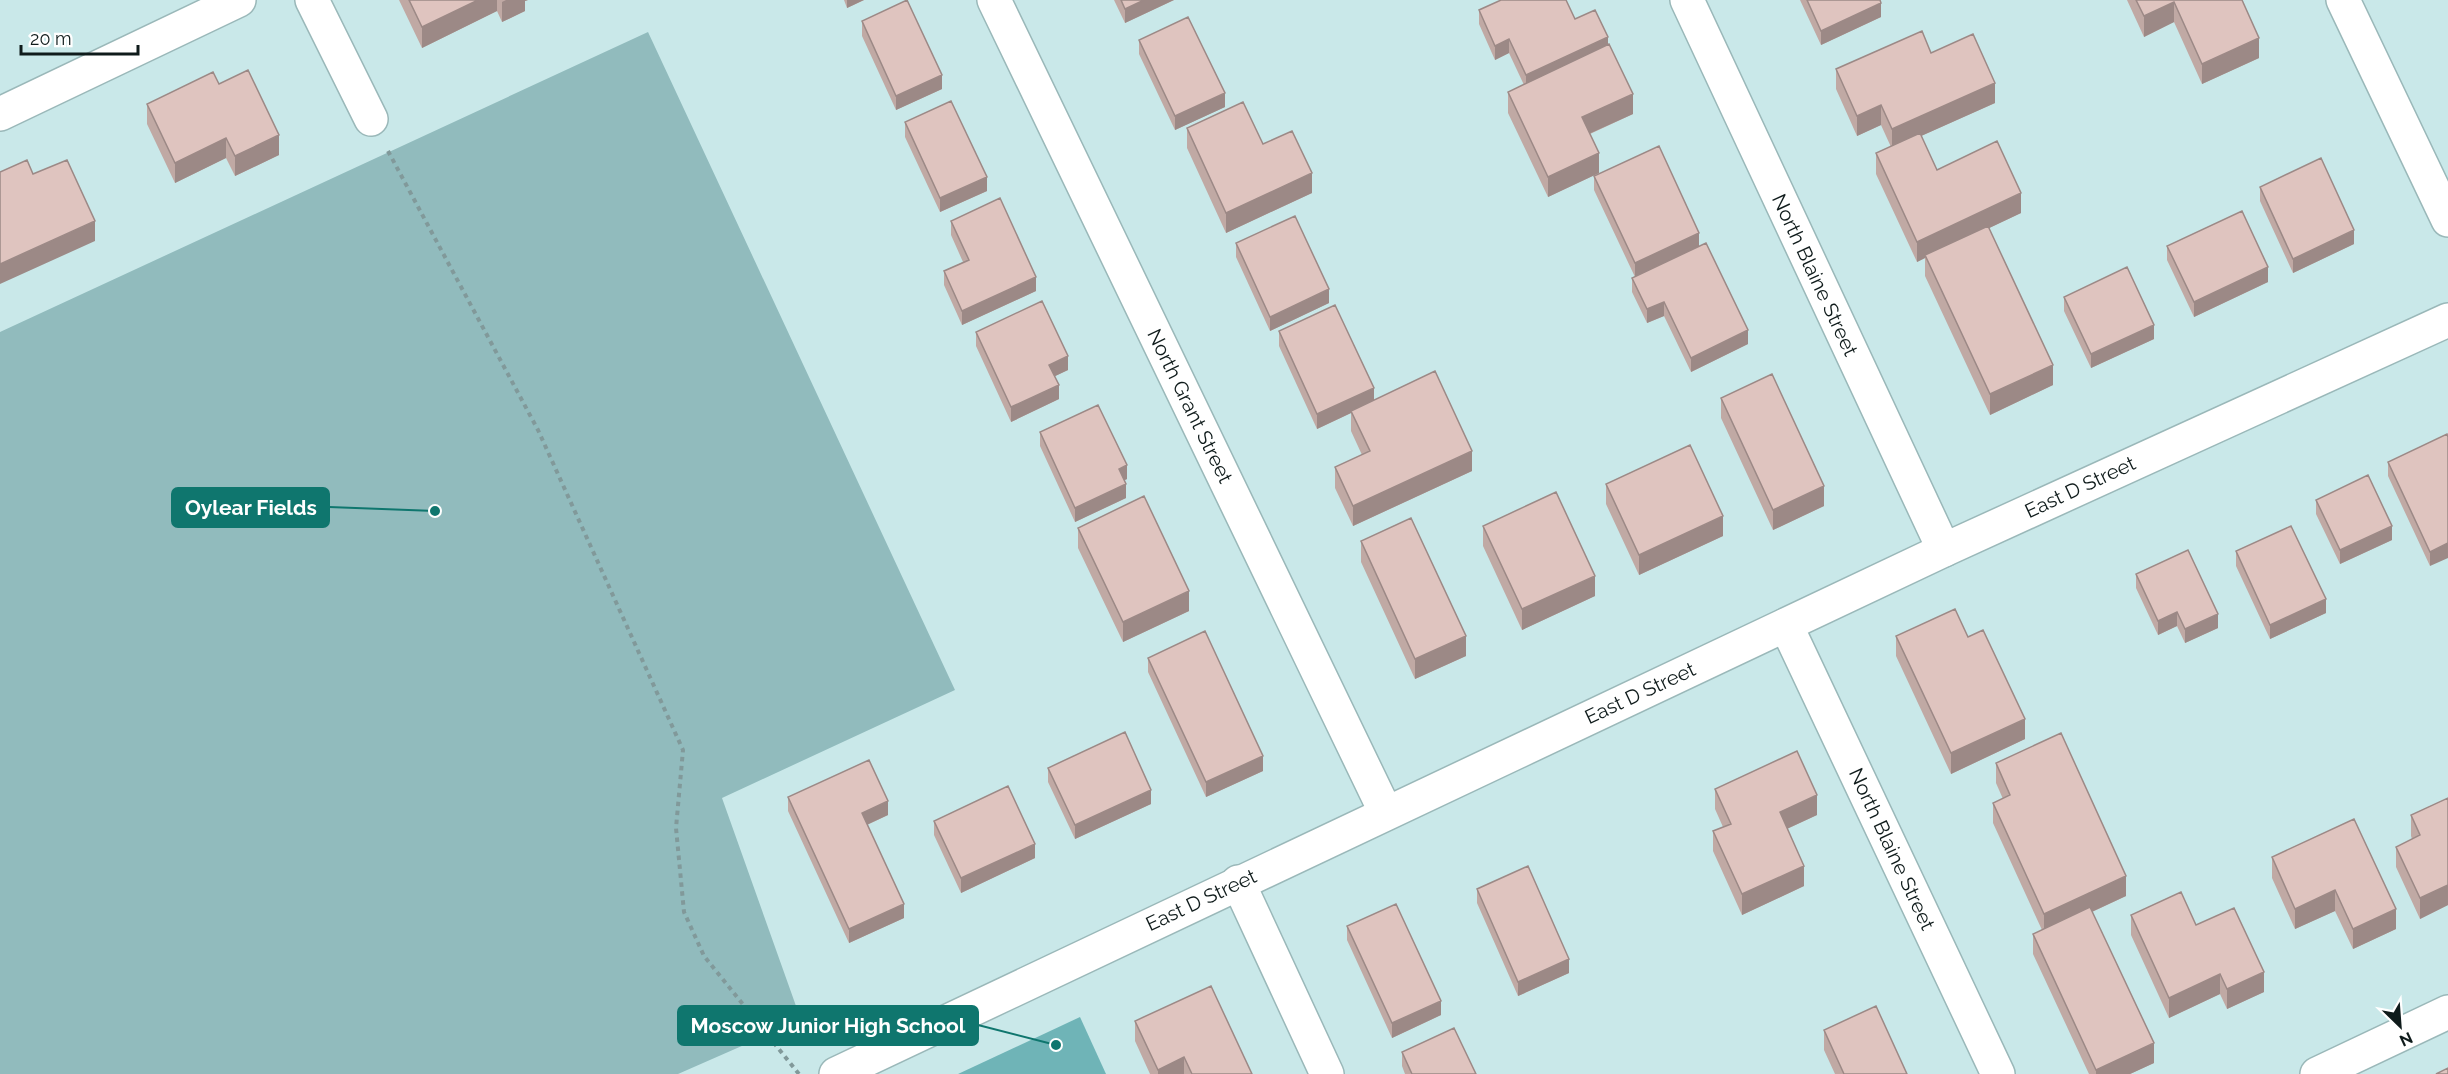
<svg xmlns="http://www.w3.org/2000/svg" width="2448" height="1074" font-family="Raleway,sans-serif">
<style>
.green{fill:#91bbbd}
.forest{fill:#6fb4b7}
.lines{fill:none;stroke-linecap:round;stroke-linejoin:round}
.street-casing{stroke:#9ab8b9;stroke-width:36}
.secondary-casing{stroke:#9ab8b9;stroke-width:36}
.path{stroke:#81999a;stroke-width:4;stroke-dasharray:4.5 4.5;stroke-linecap:butt}
.street{stroke:#fff;stroke-width:33}
.secondary{stroke:#fff;stroke-width:33}
.wall{fill:#c0a9a4}
.shaded-wall{fill:#9c8986}
.building{fill:#dfc4bf;stroke:#9c8986;stroke-width:1.5}
.labels{text-anchor:middle;stroke-width:4.5;stroke-linejoin:round;paint-order:stroke}
.street-label{font-size:20px;fill:#0f1b1b;stroke:#fff}
.leader{fill:none;stroke:#0f766e;stroke-width:2}
.callout-dot{fill:#0f766e;stroke:#fff;stroke-width:2}
.callout{fill:#0f766e;stroke:#0f766e;stroke-width:2}
.callout-label{font-size:21px;text-anchor:middle;font-weight:bold;fill:#fff}
</style>
<rect width="100%" height="100%" fill="#c9e8e9"/>
<path class="green" d="M648 32 955 690 722 798 801 1020 678 1074H0V332Z"/>
<path class="forest" d="M1080 1017 1106 1074H958Z"/>
<g class="lines">
<g class="street-casing">
<path id="street" d="M312 0 371 119
M994 0 1386 813
M1687 0 1944 550
M2343 0 2448 220
M0 114 239 0
M1786 625 1998 1074
M1238 882 1327 1074
M2317 1074 2448 1012"/>
</g>
<g class="secondary-casing">
<path id="secondary" d="M836 1074 1944 550 2448 320"/>
</g>
<path class="path" d="M388 151 538 430 683 750 676 828 684 912 704 956 799 1074"/>
<use href="#street" class="street"/>
<use href="#secondary" class="secondary"/>
</g>
<path class="wall" d="M399 0H528L525 1V11L502 22 497 11 422 48Z
M844 0H864L847 8Z
M1114 0H1174L1125 23Z
M1800 0H1880L1881 17 1821 45Z
M2127 0H2242L2259 58 2202 84 2174 22 2144 37Z
M1479 10 1575 19 1608 45 1633 114 1590 134 1599 173 1548 197 1508 113V92L1524 85 1509 53 1495 60 1479 24Z
M862 21 942 89 896 110 862 36Z
M1139 40 1225 107 1175 130 1139 54Z
M1931 53 1995 103 1921 136 1937 170 2021 213 1989 228 2053 385 1990 415 1925 276V258L1917 262 1876 174V153L1891 147 1881 125 1857 136 1836 89V69Z
M219 84 279 155 235 176 226 158 175 183 147 124V104Z
M905 122 987 191 940 212 905 137Z
M1187 128 1263 144 1312 193 1226 233 1187 148Z
M1594 176 1699 246 1748 344 1691 372 1664 316 1647 323 1632 292V278L1635 277 1594 190Z
M2260 187 2354 244 2293 273 2260 201Z
M951 221 1036 291 962 325 944 285V271L963 262 951 235Z
M1236 243 1329 303 1270 331 1236 257Z
M2167 246 2268 282 2194 317 2167 260Z
M2064 297 2154 339 2091 368 2064 311Z
M1279 331 1374 400 1472 471 1353 526 1335 488V467L1362 455 1351 431V413L1317 429 1279 346Z
M976 332 1068 370 1055 376 1059 399 1011 422 976 346Z
M1721 398 1824 506 1773 530 1721 418Z
M1040 432 1127 479 1124 480 1126 498 1075 522 1040 446Z
M2448 437 2430 566 2388 476V462Z
M1606 484 1723 536 1639 575 1606 504Z
M2316 500 2392 540 2340 564 2316 514Z
M1483 526 1595 596 1522 630 1483 546Z
M1078 528 1189 611 1123 642 1078 548Z
M1361 541 1466 656 1415 679 1361 562Z
M2236 551 2326 613 2270 639 2236 566Z
M2136 574 2218 628 2185 643 2177 626 2158 635 2136 588Z
M1896 636 1968 637 2025 739 1951 774 1896 656Z
M1148 658 1263 771 1206 797 1148 672Z
M1996 763 2126 896 2092 912 2154 1063 2130 1074H2089L2033 954V934L2042 930 1993 823V803L2003 799 1996 783Z
M1048 768 1151 804 1075 839 1048 782Z
M1715 789 1817 815 1787 829 1804 886 1742 915 1713 851V831L1723 827 1715 809Z
M788 797 888 815 867 825 904 918 849 943 788 811Z
M2448 798V905L2420 919 2396 867V847L2412 839 2411 836V815Z
M2354 819 2396 929 2353 949 2335 911 2295 929 2272 878V857Z
M934 821 1035 858 961 893 934 835Z
M1477 889 1569 973 1518 996 1477 903Z
M2131 915 2196 925 2264 992 2227 1009 2220 994 2169 1018 2131 935Z
M1347 926 1441 1015 1392 1038 1347 940Z
M1135 1021 1252 1074H1150L1135 1041Z
M1824 1030 1907 1074H1835L1824 1050Z
M1402 1052 1476 1074H1405L1402 1066Z"/>
<path class="shaded-wall" d="M478 0H497V11L422 48V27Z
M506 0H528L525 1V11L502 22V2Z
M847 0H864L847 8Z
M1144 0H1174L1125 23V9Z
M2174 2V22L2144 37V16Z
M1881 3V17L1821 45V31Z
M1608 37V51L1526 89V75Z
M2259 38V58L2202 84V64Z
M1509 39V53L1495 60V46Z
M942 75V89L896 110V96Z
M1995 83V103L1892 149V129Z
M1225 93V107L1175 130V116Z
M1633 94V114L1582 137V117Z
M1881 105V125L1857 136V116Z
M279 135V155L235 176V156Z
M226 138V158L175 183V163Z
M1599 153V173L1548 197V177Z
M1312 173V193L1226 233V213Z
M987 177V191L940 212V198Z
M2021 193V213L1926 258 1925 255V258L1917 262V242Z
M95 221V241L0 284V264Z
M2354 230V244L2293 273V259Z
M1699 233V247L1635 277V263Z
M2268 267V282L2194 317V302Z
M1036 277V291L962 325V311Z
M1329 289V303L1270 331V317Z
M1664 302V316L1647 323V309Z
M2154 325V339L2091 368V354Z
M1748 330V344L1691 372V358Z
M1068 356V370L1049 379V365Z
M2053 365V385L1990 415V394Z
M1059 385V399L1011 422V407Z
M1374 388V402L1351 411V413L1317 429V414Z
M1472 451V471L1353 526V506Z
M1127 465V479L1119 483V469Z
M1126 484V498L1075 522V508Z
M1824 486V506L1773 530V510Z
M1723 516V536L1639 575V555Z
M2392 526V540L2340 564V550Z
M2448 543V558L2430 566V552Z
M1595 576V596L1522 630V609Z
M1189 591V611L1123 642V622Z
M2326 599V613L2270 639V625Z
M2177 612V626L2158 635V621Z
M2218 614V628L2185 643V629Z
M1466 636V656L1415 679V659Z
M2025 719V739L1951 774V753Z
M1263 756V771L1206 797V782Z
M1151 790V804L1075 839V825Z
M1817 795V815L1780 832V812Z
M888 801V815L862 827V813Z
M1035 844V858L961 893V878Z
M1804 866V886L1742 915V894Z
M2126 876V896L2044 934V914Z
M2448 885V905L2420 919V898Z
M2335 890V911L2295 929V909Z
M904 904V918L849 943V929Z
M2396 909V929L2353 949V929Z
M1569 959V973L1518 996V982Z
M2264 972V992L2227 1009V989Z
M2220 974V994L2169 1018V998Z
M1441 1001V1015L1392 1038V1023Z
M2154 1043V1063L2130 1074H2096V1070Z
M1184 1057V1074H1158V1070Z"/>
<path class="building" d="M409 0H478L422 27Z
M907 0 942 75 896 96 862 21Z
M1121 0H1144L1125 9Z
M1501 0H1566L1575 19 1595 10 1608 37 1526 75 1509 39 1495 46 1479 10Z
M1807 0H1880L1881 3 1821 31Z
M2136 0H2242L2259 38 2202 64 2174 2 2144 16Z
M1188 17 1225 93 1175 116 1139 40Z
M1922 31 1931 53 1973 34 1995 83 1892 129 1881 105 1857 116 1836 69Z
M1609 44 1633 94 1582 117 1599 153 1548 177 1508 92Z
M248 70 279 135 235 156 226 138 175 163 147 104 213 72 219 84Z
M951 101 987 177 940 198 905 122Z
M1243 102 1263 144 1292 131 1312 173 1226 213 1187 128Z
M1920 133 1937 170 1997 141 2021 193 1917 242 1876 153Z
M1659 146 1699 233 1635 263 1594 176Z
M2321 158 2354 230 2293 259 2260 187Z
M27 160 33 174 67 160 95 221 0 264V172Z
M1000 198 1036 277 962 311 944 271 969 260 951 221Z
M2242 211 2268 267 2194 302 2167 246Z
M1295 216 1329 289 1270 317 1236 243Z
M1988 226 2053 365 1990 394 1925 255Z
M1706 243 1748 330 1691 358 1664 302 1647 309 1632 278Z
M2127 267 2154 325 2091 354 2064 297Z
M1042 301 1068 356 1049 365 1059 385 1011 407 976 332Z
M1335 305 1374 388 1317 414 1279 331Z
M1435 371 1472 451 1353 506 1335 467 1370 451 1351 411Z
M1772 374 1824 486 1773 510 1721 398Z
M1098 405 1127 465 1119 469 1126 484 1075 508 1040 432Z
M2447 434 2448 437V543L2430 552 2388 462Z
M1690 445 1723 516 1639 555 1606 484Z
M2368 475 2392 526 2340 550 2316 500Z
M1556 492 1595 576 1522 609 1483 526Z
M1144 496 1189 591 1123 622 1078 528Z
M1411 518 1466 636 1415 659 1361 541Z
M2291 526 2326 599 2270 625 2236 551Z
M2188 550 2218 614 2185 629 2177 612 2158 621 2136 574Z
M1955 609 1968 637 1983 630 2025 719 1951 753 1896 636Z
M1205 631 1263 756 1206 782 1148 658Z
M1125 732 1151 790 1075 825 1048 768Z
M2061 733 2126 876 2044 914 1993 803 2010 795 1996 763Z
M1797 751 1817 795 1780 812 1804 866 1742 894 1713 831 1731 824 1715 789Z
M869 760 888 801 862 813 904 904 849 929 788 797Z
M1008 786 1035 844 961 878 934 821Z
M2448 798V885L2420 898 2396 847 2420 835 2411 815Z
M2354 819 2396 909 2353 929 2335 890 2295 909 2272 857Z
M1528 866 1569 959 1518 982 1477 889Z
M2181 892 2196 925 2234 908 2264 972 2227 989 2220 974 2169 998 2131 915Z
M1396 904 1441 1001 1392 1023 1347 926Z
M2090 907 2154 1043 2096 1070 2033 934Z
M1211 986 1252 1074H1192L1184 1057 1158 1070 1135 1021Z
M1876 1006 1907 1074H1844L1824 1030Z
M1454 1028 1476 1074H1412L1402 1052Z
M2448 1068V1074H2436Z"/>
<g class="labels">
<g class="street-label">
<text transform="translate(1815 275) rotate(65)" y="7">North Blaine Street</text>
<text transform="translate(1190 406) rotate(64)" y="7">North Grant Street</text>
<text transform="translate(2080 487) rotate(-25)" y="7">East D Street</text>
<text transform="translate(1640 693) rotate(-25)" y="7">East D Street</text>
<text transform="translate(1892 849) rotate(65)" y="7">North Blaine Street</text>
<text transform="translate(1201 900) rotate(-25)" y="7">East D Street</text>
</g>
</g>
<path class="leader" d="M435 511L329 507M1056 1045L978 1025"/>
<g class="callout-dot">
<circle cx="435" cy="511" r="6"/>
<circle cx="1056" cy="1045" r="6"/>
</g>
<g class="callout">
<rect x="172" y="488" width="157" height="39" rx="6"/>
<rect x="678" y="1006" width="300" height="39" rx="6"/>
</g>
<g class="callout-label">
<text x="251" y="515">Oylear Fields</text>
<text x="828" y="1033">Moscow Junior High School</text>
</g>
<g transform="translate(2400 1026) rotate(155)" stroke="#ffffff" stroke-width="4.5" paint-order="stroke">
<path d="M0-4.5L10 22L0 15L-10 22Z" fill="#0f1b1b"/>
<text y="-9" font-size="16" font-weight="bold" text-anchor="middle" fill="#0f1b1b">N</text>
</g>
<path d="M21 45v9h117v-9" fill="none" stroke="#0f1b1b" stroke-width="3"/>
<text x="30" y="45" font-size="18" fill="#0f1b1b" stroke="#ffffff" stroke-width="4.5" paint-order="stroke">20 m</text>
</svg>
